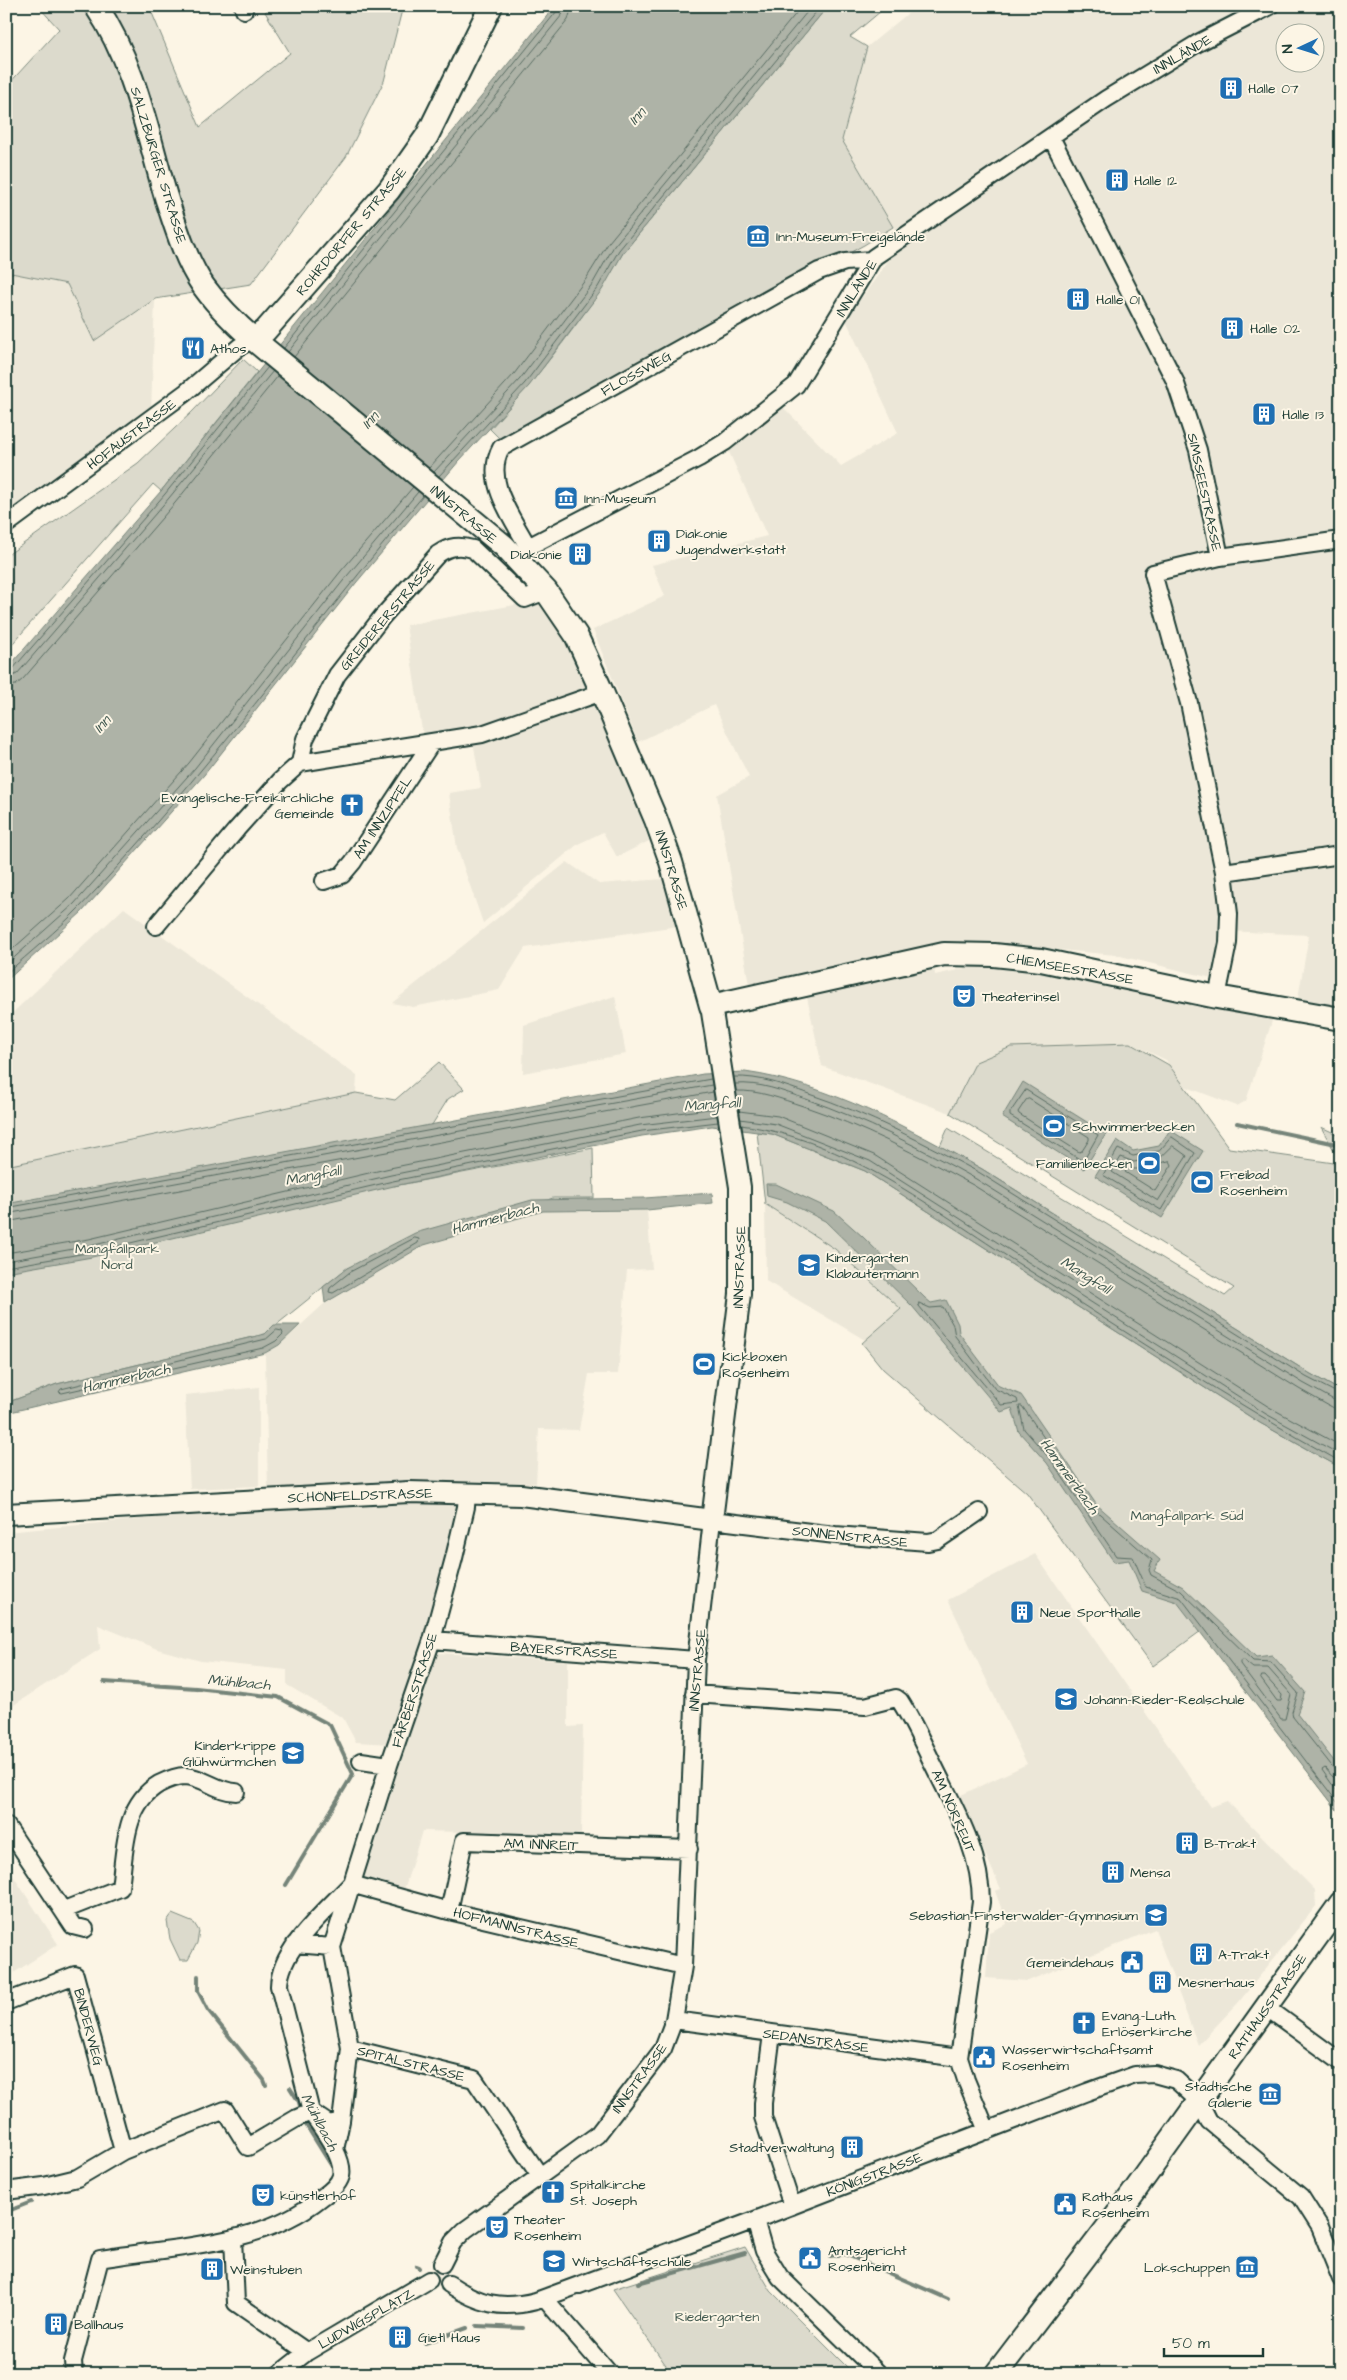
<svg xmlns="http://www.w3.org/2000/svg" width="1347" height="2380" font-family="'Architects Daughter',sans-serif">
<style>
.built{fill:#ece7d8;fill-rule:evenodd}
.green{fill:#dcdacc;stroke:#7e8c80}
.water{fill:#aeb3a7;stroke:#758479}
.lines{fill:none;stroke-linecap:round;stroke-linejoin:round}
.shore{stroke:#586c62;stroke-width:1}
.stream{stroke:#758479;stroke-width:4}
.minor-casing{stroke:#1f3d34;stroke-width:20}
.tertiary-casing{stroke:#1f3d34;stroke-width:24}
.secondary-casing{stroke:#1f3d34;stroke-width:26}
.minor{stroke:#fcf5e5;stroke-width:16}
.tertiary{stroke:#fcf5e5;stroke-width:20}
.secondary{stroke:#fcf5e5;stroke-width:22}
.labels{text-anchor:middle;stroke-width:4;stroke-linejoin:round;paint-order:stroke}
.street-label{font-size:14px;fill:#1f3d34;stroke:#fcf5e5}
.poi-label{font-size:14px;fill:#1f3d34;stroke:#fcf5e5;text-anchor:start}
.park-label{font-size:14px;fill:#455c52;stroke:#fcf5e5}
.water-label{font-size:15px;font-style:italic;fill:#435a51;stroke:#fcf5e5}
</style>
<rect width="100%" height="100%" fill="#fcf5e5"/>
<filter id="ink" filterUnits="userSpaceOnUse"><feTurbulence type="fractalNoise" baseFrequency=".02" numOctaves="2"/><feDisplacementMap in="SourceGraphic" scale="10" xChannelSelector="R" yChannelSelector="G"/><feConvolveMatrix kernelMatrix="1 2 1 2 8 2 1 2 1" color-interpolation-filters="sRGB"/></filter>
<g filter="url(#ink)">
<path class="built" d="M917 6H1341V1007L1298 998 1309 935 1228 931 1220 980 1116 955 994 944 932 951 935 975 994 962 1032 968 1273 1018 1246 1101 1237 1106 1184 1086 1166 1060 1130 1043 976 1062 950 1113 822 1066 806 993 750 991 717 795 749 777 714 705 638 742 593 630 665 596 652 565 767 536 729 452 781 405 841 466 898 433 846 320 903 240 893 227 842 140 867 47ZM1284 32H1314V62H1284Z
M6 272 67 284 94 341 155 299 151 412 6 515Z
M536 601 564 638 633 795 649 841 617 857 603 832 578 844 483 923 457 848 449 793 481 788 471 729 423 737 406 625Z
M567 862 599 884 664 879 678 926 525 948 499 990 413 1007 392 1003Z
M124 908 357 1076 356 1093 6 1166V1019Z
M615 996 626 1054 523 1073 524 1025Z
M765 1204 835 1249 901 1310 865 1340 766 1281Z
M647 1210 652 1269 627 1270 618 1374H589L579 1430 539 1429 536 1483 462 1482 268 1492 265 1353 279 1345 325 1303 424 1245 543 1211Z
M259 1387V1486L190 1489 185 1395Z
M464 1501 391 1744 356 1742 343 1718 287 1685V1670L201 1661 157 1649 98 1625 100 1649 6 1710V1532L153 1518Z
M1035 1554 1211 1807 1227 1801 1315 1890 1316 1906 1238 2003 1198 2045 1155 1929 1028 1981 986 1978 989 1932 1007 1924 995 1891 1001 1889 959 1796 1027 1764 948 1600Z
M437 1653 568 1661V1727L583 1726 581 1835 422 1831 404 1890 362 1879Z
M6 1865 58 1944 6 1978Z"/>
<path class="green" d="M38 6H149L200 127 290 53 265 12 272 6H403L384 81 346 157 251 284 155 299 94 341 67 284 6 272V87L59 29Z
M828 6H887L850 37 867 47 842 140 893 227 864 245 502 441 490 429C540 374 586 317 623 253Z
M243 359 257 372 161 491 153 484 6 651V556L138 463 192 412Z
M1130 1043 1169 1065 1229 1148 1341 1164V1391L1309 1373 982 1169 940 1146 948 1128 1225 1296 1234 1288 950 1113 976 1062 1011 1047Z
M439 1062 464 1089 448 1099 394 1186 593 1148 594 1198H553L347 1268 265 1334 57 1384 6 1403V1166L356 1093 395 1100Z
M1321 1127 1341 1136V1161H1340Z
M757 1132 772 1134 865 1171 1260 1423 1341 1468V1595L1335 1603 1341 1607V1815L1201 1631 1153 1666 1027 1493 883 1369 862 1343 901 1309 835 1249 765 1204Z
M172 1914 194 1923 199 1931 197 1943 188 1960H180L170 1939 167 1921Z
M745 2247 771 2291 854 2374H672L613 2289Z"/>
<path class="water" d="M555 6H828L623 253 602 290 529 386 459 461 356 583 204 775 82 912 6 981V670L161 491Z
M745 1072C830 1084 908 1128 982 1169L1309 1373 1341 1391V1468L1260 1423 865 1171 772 1134 712 1126 642 1136 394 1186 92 1257 6 1272V1204L703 1074Z
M1023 1082 1106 1134 1084 1169 1002 1117Z
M1170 1130 1203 1151 1162 1218 1095 1176 1117 1140 1133 1151 1159 1146Z
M766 1184H776L834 1211 862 1236 925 1298 931 1303 946 1300 958 1324 959 1333 999 1386 1021 1395 1096 1504 1160 1560 1154 1571 1183 1587 1256 1657 1272 1655 1305 1692 1297 1714 1341 1770V1815L1177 1602 1142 1591 1129 1560 1114 1562 1047 1463 1019 1432 1012 1408 1001 1412 912 1306 825 1221 787 1202 767 1196Z
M712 1193 713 1203 647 1210 543 1211 424 1245 325 1303 323 1287 347 1268 415 1233 532 1200 645 1198Z
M274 1325H300L279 1345 265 1353 6 1413V1403L57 1384 265 1334Z"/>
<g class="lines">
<path class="shore" d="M284 348 557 11 559 6
M288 352 562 15 565 6
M294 357 568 20 572 6
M429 468 514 374 586 279 609 242 802 6
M434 472 520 379 593 283 614 246 812 6
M439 476 525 383 598 287 619 250 821 6
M6 672 12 670 165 494 268 367
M6 679 17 674 169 498 273 371
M6 686 16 685 23 679 175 503 278 376
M6 955 69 899 189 763 341 571 413 487
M6 965 74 904 195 768 347 576 418 492
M6 974C30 952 57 931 79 908 203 779 308 632 423 496
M734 1077C760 1076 784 1085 809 1094 869 1114 924 1143 980 1173L1306 1377 1341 1395
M735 1084C760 1082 782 1091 806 1099 866 1120 921 1148 976 1179L1303 1383 1334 1400 1341 1401
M1026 1090 1098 1135 1084 1160H1081L1010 1116V1113Z
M736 1091C759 1090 781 1099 803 1106 862 1126 918 1155 973 1185L1299 1389 1331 1407 1341 1409
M1029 1099 1089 1137V1140L1082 1151 1079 1152 1019 1114 1018 1112 1026 1100Z
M739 1111 778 1116 874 1155 1269 1407 1341 1446
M740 1119 776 1124 870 1161 1266 1414 1341 1455
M741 1125C846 1139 933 1209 1019 1264 1126 1332 1230 1401 1341 1462
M1172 1137 1195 1153 1161 1210 1103 1175 1118 1149 1133 1156 1159 1151Z
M1173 1146 1187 1156 1158 1201 1112 1172 1121 1157 1134 1162 1161 1157Z
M1170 1161 1172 1165 1155 1191 1125 1172 1127 1169H1137Z
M6 1208 711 1079
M6 1214 712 1085
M6 1222 713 1092
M415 1238 419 1239 418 1243 333 1293 329 1292 330 1288 350 1272Z
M6 1253 89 1239 390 1168 639 1118 716 1108
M6 1261 90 1246 391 1175 640 1125 717 1116
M6 1267 92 1252 393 1181 642 1131 718 1122
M919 1303 930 1308 943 1307 953 1325 955 1336 995 1389 1017 1399 1018 1403 1001 1405 919 1306Z
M277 1330 282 1331 283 1334 276 1341 263 1348 62 1393 59 1392 61 1389 266 1339Z
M1243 1660 1253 1668H1268L1291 1694 1285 1719H1281L1240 1664V1661Z
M1262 1676H1265L1282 1695 1281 1701H1277L1261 1679Z
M1341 1772 1335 1770 1293 1717 1292 1712 1298 1693 1271 1662 1253 1661 1181 1591 1151 1575 1149 1570 1152 1560 1092 1507 1022 1406H1019L1024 1429 1051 1460 1116 1556 1133 1557 1146 1587 1181 1598 1341 1807
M1341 1778 1333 1777 1325 1768 1322 1770 1341 1797"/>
<path class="stream" d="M1237 1123 1341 1145
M104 1682 196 1688 278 1697 330 1725 353 1774 286 1885
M198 1976V1991L208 2010 264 2080 266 2085
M290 2088 299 2102 301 2110
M303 2120 331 2165
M6 2212 31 2202
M830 2256 845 2254 948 2299
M417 2266 419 2268
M638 2283 745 2253
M477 2326 523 2328
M425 2343 467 2328"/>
<g class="minor-casing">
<path id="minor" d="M243 6 244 10
M1051 137 1175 381 1198 450 1220 557
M6 525 185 393 239 347 253 339
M528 547C513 518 483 481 501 448L819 271 845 262 871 260
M517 559 528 547 699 458 725 442 796 385 874 257 1106 99 1198 43 1270 6
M300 763 482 734 602 692
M1224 872 1341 855
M324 881 342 875 353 862 432 742
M156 926 237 829 280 781 300 763 305 739 337 675 382 617 438 554C450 546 459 545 473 549L525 599 546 591
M1217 997 1228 943 1229 914 1224 872 1189 703 1153 573 1220 557 1341 540
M432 1640 696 1660
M694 1694 865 1706 896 1698 900 1701C913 1721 923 1744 934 1766 955 1809 981 1852 981 1902L959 2058 966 2080 987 2131
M361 1761 389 1765
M6 1825 73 1926 85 1929
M64 1910 120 1888C125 1852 123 1805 159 1784 167 1780 177 1776 185 1776 204 1777 218 1792 236 1792
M449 1911 464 1841 689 1849
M295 1944 332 1947
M6 2002 75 1975 123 2151
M1266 2007 1341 2062
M674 2020 959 2058
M772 2034 763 2103V2117L792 2206
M350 2048 474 2079 540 2176
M341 2121 350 2048 332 1947 389 1765 432 1640 454 1558 466 1507 467 1494
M6 2191 44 2186 77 2178 123 2151 225 2110 248 2147 297 2118 311 2112 279 1986C280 1948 326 1911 351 1884L449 1911 683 1966
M755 2220 764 2251 780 2277 879 2374
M233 2238 236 2303 307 2352
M442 2264 453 2242 465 2230 597 2135 663 2049 674 2020 683 1966 696 1660 712 1520 835 1535 928 1542 938 1540 979 1512
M449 2284C479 2304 501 2310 536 2301L755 2220 1087 2092 1135 2075 1154 2074 1176 2080 1199 2101 1209 2121 1301 2197 1320 2227 1341 2279
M545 2299 610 2374
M74 2374 73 2361 100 2259C174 2246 260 2247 321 2198 329 2192 338 2186 341 2176 345 2157 321 2128 311 2112L329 2124 341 2121 335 2150
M279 2374 307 2352 429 2280"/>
</g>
<g class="tertiary-casing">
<path id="tertiary" d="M6 1514 409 1492 521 1495 712 1520 740 1294V1187L711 1006"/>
</g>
<g class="secondary-casing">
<path id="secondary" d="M96 6C135 64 147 132 166 197 176 228 186 261 204 287 220 309 239 327 259 344L504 546 546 591 576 635 602 692 656 820 671 862 711 1006 944 954 994 955 1041 960 1217 997 1341 1019
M253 339 265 331 389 190 427 136 491 6
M996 2374 1126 2203 1341 1903"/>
</g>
<use href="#minor" class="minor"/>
<use href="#tertiary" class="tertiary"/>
<use href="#secondary" class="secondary"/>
</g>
</g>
<defs>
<g id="building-square" transform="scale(1.25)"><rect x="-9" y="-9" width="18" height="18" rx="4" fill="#1f6fb2" stroke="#fcf5e5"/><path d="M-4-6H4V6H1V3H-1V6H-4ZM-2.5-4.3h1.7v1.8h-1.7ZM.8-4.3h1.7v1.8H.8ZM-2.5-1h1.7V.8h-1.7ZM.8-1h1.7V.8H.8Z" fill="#fff"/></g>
<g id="museum-square" transform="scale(1.25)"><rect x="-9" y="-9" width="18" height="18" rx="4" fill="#1f6fb2" stroke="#fcf5e5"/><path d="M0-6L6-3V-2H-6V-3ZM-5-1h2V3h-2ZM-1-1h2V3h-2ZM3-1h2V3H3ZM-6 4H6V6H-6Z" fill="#fff"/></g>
<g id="restaurant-square" transform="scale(1.25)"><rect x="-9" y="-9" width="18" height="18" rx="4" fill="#1f6fb2" stroke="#fcf5e5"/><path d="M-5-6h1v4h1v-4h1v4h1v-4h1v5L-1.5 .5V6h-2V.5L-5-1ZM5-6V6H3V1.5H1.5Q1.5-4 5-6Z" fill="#fff"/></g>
<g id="church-square" transform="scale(1.25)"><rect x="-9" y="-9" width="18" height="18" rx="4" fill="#1f6fb2" stroke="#fcf5e5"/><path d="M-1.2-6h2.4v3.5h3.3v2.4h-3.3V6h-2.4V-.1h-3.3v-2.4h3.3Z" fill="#fff"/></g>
<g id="theatre-square" transform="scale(1.25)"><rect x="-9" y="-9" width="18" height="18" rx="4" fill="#1f6fb2" stroke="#fcf5e5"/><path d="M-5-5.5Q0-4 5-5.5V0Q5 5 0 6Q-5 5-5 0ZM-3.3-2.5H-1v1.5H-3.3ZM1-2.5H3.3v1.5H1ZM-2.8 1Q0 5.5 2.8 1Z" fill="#fff"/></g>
<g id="stadium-square" transform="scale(1.25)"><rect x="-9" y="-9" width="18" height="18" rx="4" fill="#1f6fb2" stroke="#fcf5e5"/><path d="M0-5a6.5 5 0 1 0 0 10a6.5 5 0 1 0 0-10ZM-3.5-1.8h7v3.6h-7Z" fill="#fff"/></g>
<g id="school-square" transform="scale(1.25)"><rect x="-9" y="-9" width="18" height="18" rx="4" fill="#1f6fb2" stroke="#fcf5e5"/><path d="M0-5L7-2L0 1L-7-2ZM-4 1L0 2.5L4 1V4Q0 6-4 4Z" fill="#fff"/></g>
<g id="civic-square" transform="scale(1.25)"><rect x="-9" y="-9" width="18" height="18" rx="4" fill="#1f6fb2" stroke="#fcf5e5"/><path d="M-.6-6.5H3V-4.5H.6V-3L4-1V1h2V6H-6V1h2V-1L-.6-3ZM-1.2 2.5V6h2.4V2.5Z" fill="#fff"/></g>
</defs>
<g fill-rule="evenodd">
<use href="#building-square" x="1231" y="88"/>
<use href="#building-square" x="1117" y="180"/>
<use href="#museum-square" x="758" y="236"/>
<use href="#building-square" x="1078" y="299"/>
<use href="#building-square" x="1232" y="328"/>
<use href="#restaurant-square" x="193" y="348"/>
<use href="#building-square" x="1264" y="414"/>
<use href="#museum-square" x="566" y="498"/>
<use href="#building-square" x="659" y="541"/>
<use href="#building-square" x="580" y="554"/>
<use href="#church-square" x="352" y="805"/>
<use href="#theatre-square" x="964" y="996"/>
<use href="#stadium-square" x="1054" y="1126"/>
<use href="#stadium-square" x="1149" y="1163"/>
<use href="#stadium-square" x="1202" y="1182"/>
<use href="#school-square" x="809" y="1265"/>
<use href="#stadium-square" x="704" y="1364"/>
<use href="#building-square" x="1022" y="1612"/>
<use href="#school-square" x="1066" y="1699"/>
<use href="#school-square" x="293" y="1753"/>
<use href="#building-square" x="1187" y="1843"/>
<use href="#building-square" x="1113" y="1872"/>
<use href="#school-square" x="1156" y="1915"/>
<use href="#building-square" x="1201" y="1954"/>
<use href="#civic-square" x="1132" y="1962"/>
<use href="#building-square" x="1160" y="1982"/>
<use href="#church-square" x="1084" y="2023"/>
<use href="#civic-square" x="984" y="2057"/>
<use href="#museum-square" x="1270" y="2094"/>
<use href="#building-square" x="852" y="2147"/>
<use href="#church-square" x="553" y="2192"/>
<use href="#theatre-square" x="263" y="2195"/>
<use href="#civic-square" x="1065" y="2204"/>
<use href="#theatre-square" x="497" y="2227"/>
<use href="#civic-square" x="810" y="2258"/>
<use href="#school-square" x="554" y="2261"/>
<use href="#museum-square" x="1247" y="2267"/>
<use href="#building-square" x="212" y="2269"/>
<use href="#building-square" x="56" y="2324"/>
<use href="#building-square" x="400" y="2337"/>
</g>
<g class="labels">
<g class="street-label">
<text transform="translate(1182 54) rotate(-30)" y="5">INNLÄNDE</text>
<text transform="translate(159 165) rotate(73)" y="5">SALZBURGER STRASSE</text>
<text transform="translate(351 231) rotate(-50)" y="5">ROHRDORFER STRASSE</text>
<text transform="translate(856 288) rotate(-58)" y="5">INNLÄNDE</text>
<text transform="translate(636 373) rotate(-29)" y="5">FLOSSWEG</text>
<text transform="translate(131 434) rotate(-37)" y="5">HOFAUSTRASSE</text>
<text transform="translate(1205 492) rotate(78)" y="5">SIMSSEESTRASSE</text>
<text transform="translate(464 514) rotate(40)" y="5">INNSTRASSE</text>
<text transform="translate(387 615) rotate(-50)" y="5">GREIDERERSTRASSE</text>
<text transform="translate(382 817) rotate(-57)" y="5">AM INNZIPFEL</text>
<text transform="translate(672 870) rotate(73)" y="5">INNSTRASSE</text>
<text transform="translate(1070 968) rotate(10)" y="5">CHIEMSEESTRASSE</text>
<text transform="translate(739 1267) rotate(-88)" y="5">INNSTRASSE</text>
<text transform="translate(360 1495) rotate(-2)" y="5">SCHÖNFELDSTRASSE</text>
<text transform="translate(850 1536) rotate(6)" y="5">SONNENSTRASSE</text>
<text transform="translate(564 1650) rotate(4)" y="5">BAYERSTRASSE</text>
<text transform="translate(697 1670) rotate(-85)" y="5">INNSTRASSE</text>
<text transform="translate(414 1690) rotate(-72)" y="5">FÄRBERSTRASSE</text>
<text transform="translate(954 1811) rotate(66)" y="5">AM NÖRREUT</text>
<text transform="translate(541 1844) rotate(2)" y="5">AM INNREIT</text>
<text transform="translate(516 1927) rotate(14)" y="5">HOFMANNSTRASSE</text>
<text transform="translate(1267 2006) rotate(-55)" y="5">RATHAUSSTRASSE</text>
<text transform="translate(89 2027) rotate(75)" y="5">BINDERWEG</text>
<text transform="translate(816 2040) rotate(8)" y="5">SEDANSTRASSE</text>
<text transform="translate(411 2063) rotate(14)" y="5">SPITALSTRASSE</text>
<text transform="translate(639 2078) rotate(-54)" y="5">INNSTRASSE</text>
<text transform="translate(874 2174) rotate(-21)" y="5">KÖNIGSTRASSE</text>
<text transform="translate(366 2318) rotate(-30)" y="5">LUDWIGSPLATZ</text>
</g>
<g class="poi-label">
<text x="1248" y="93">Halle 07</text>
<text x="1134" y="185">Halle 12</text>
<text x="776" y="241">Inn-Museum-Freigelände</text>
<text x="1096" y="304">Halle 01</text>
<text x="1250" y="333">Halle 02</text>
<text x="210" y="353">Athos</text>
<text x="1282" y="419">Halle 13</text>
<text x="584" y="503">Inn-Museum</text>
<text x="676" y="538">Diakonie<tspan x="676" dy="16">Jugendwerkstatt</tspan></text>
<text x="562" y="559" text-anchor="end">Diakonie</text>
<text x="334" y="802" text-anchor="end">Evangelische-Freikirchliche<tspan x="334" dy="16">Gemeinde</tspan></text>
<text x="982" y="1001">Theaterinsel</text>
<text x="1072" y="1131">Schwimmerbecken</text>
<text x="1132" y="1168" text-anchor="end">Familienbecken</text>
<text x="1220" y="1179">Freibad<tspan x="1220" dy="16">Rosenheim</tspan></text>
<text x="826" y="1262">Kindergarten<tspan x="826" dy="16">Klabautermann</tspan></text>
<text x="722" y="1361">Kickboxen<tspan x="722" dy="16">Rosenheim</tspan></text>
<text x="1040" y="1617">Neue Sporthalle</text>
<text x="1084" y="1704">Johann-Rieder-Realschule</text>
<text x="276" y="1750" text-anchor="end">Kinderkrippe<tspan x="276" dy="16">Glühwürmchen</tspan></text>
<text x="1204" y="1848">B-Trakt</text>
<text x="1130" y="1877">Mensa</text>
<text x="1138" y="1920" text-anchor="end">Sebastian-Finsterwalder-Gymnasium</text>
<text x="1218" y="1959">A-Trakt</text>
<text x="1114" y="1967" text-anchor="end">Gemeindehaus</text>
<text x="1178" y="1987">Mesnerhaus</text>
<text x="1102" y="2020">Evang.-Luth.<tspan x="1102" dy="16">Erlöserkirche</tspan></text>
<text x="1002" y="2054">Wasserwirtschaftsamt<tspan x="1002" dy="16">Rosenheim</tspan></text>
<text x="1252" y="2091" text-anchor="end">Städtische<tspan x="1252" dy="16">Galerie</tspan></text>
<text x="834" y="2152" text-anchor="end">Stadtverwaltung</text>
<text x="570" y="2189">Spitalkirche<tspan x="570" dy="16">St. Joseph</tspan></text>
<text x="280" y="2200">künstlerhof</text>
<text x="1082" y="2201">Rathaus<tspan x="1082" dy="16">Rosenheim</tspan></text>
<text x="514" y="2224">Theater<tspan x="514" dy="16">Rosenheim</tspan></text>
<text x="828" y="2255">Amtsgericht<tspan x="828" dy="16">Rosenheim</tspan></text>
<text x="572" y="2266">Wirtschaftsschule</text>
<text x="1230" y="2272" text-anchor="end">Lokschuppen</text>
<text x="230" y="2274">Weinstuben</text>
<text x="74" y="2329">Ballhaus</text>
<text x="418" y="2342">Gietl Haus</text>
</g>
<g class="park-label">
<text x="117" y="1253">Mangfallpark<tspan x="117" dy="16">Nord</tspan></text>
<text x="1187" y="1520">Mangfallpark Süd</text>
<text x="717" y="2321">Riedergarten</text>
</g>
<g class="water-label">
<text transform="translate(637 116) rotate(-49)" y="5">Inn</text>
<text transform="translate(370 420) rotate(-49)" y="5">Inn</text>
<text transform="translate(102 724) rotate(-49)" y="5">Inn</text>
<text transform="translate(712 1104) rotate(-4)" y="5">Mangfall</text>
<text transform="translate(313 1175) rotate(-11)" y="5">Mangfall</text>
<text transform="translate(495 1218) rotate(-15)" y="5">Hammerbach</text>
<text transform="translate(1086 1275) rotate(32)" y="5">Mangfall</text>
<text transform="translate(126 1378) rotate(-13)" y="5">Hammerbach</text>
<text transform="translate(1070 1476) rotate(54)" y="5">Hammerbach</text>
<text transform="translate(239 1682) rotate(5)" y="5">Mühlbach</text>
<text transform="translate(320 2122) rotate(62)" y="5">Mühlbach</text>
</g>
</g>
<rect width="1347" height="2380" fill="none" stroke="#fcf5e5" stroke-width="25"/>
<rect x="12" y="12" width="1322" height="2355" fill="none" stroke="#1f3d34" stroke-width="2" filter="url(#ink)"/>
<g transform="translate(1300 48) rotate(266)"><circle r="24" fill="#fcf5e5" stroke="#a4ab9e"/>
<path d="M0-4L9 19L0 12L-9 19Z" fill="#1f6fb2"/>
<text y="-8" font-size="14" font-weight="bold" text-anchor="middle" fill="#1f3d34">N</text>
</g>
<path d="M1164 2348v8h99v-8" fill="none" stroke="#1f3d34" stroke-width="2.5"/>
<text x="1172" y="2348" font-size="15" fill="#1f3d34" stroke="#fcf5e5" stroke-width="4" paint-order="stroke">50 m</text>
</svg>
